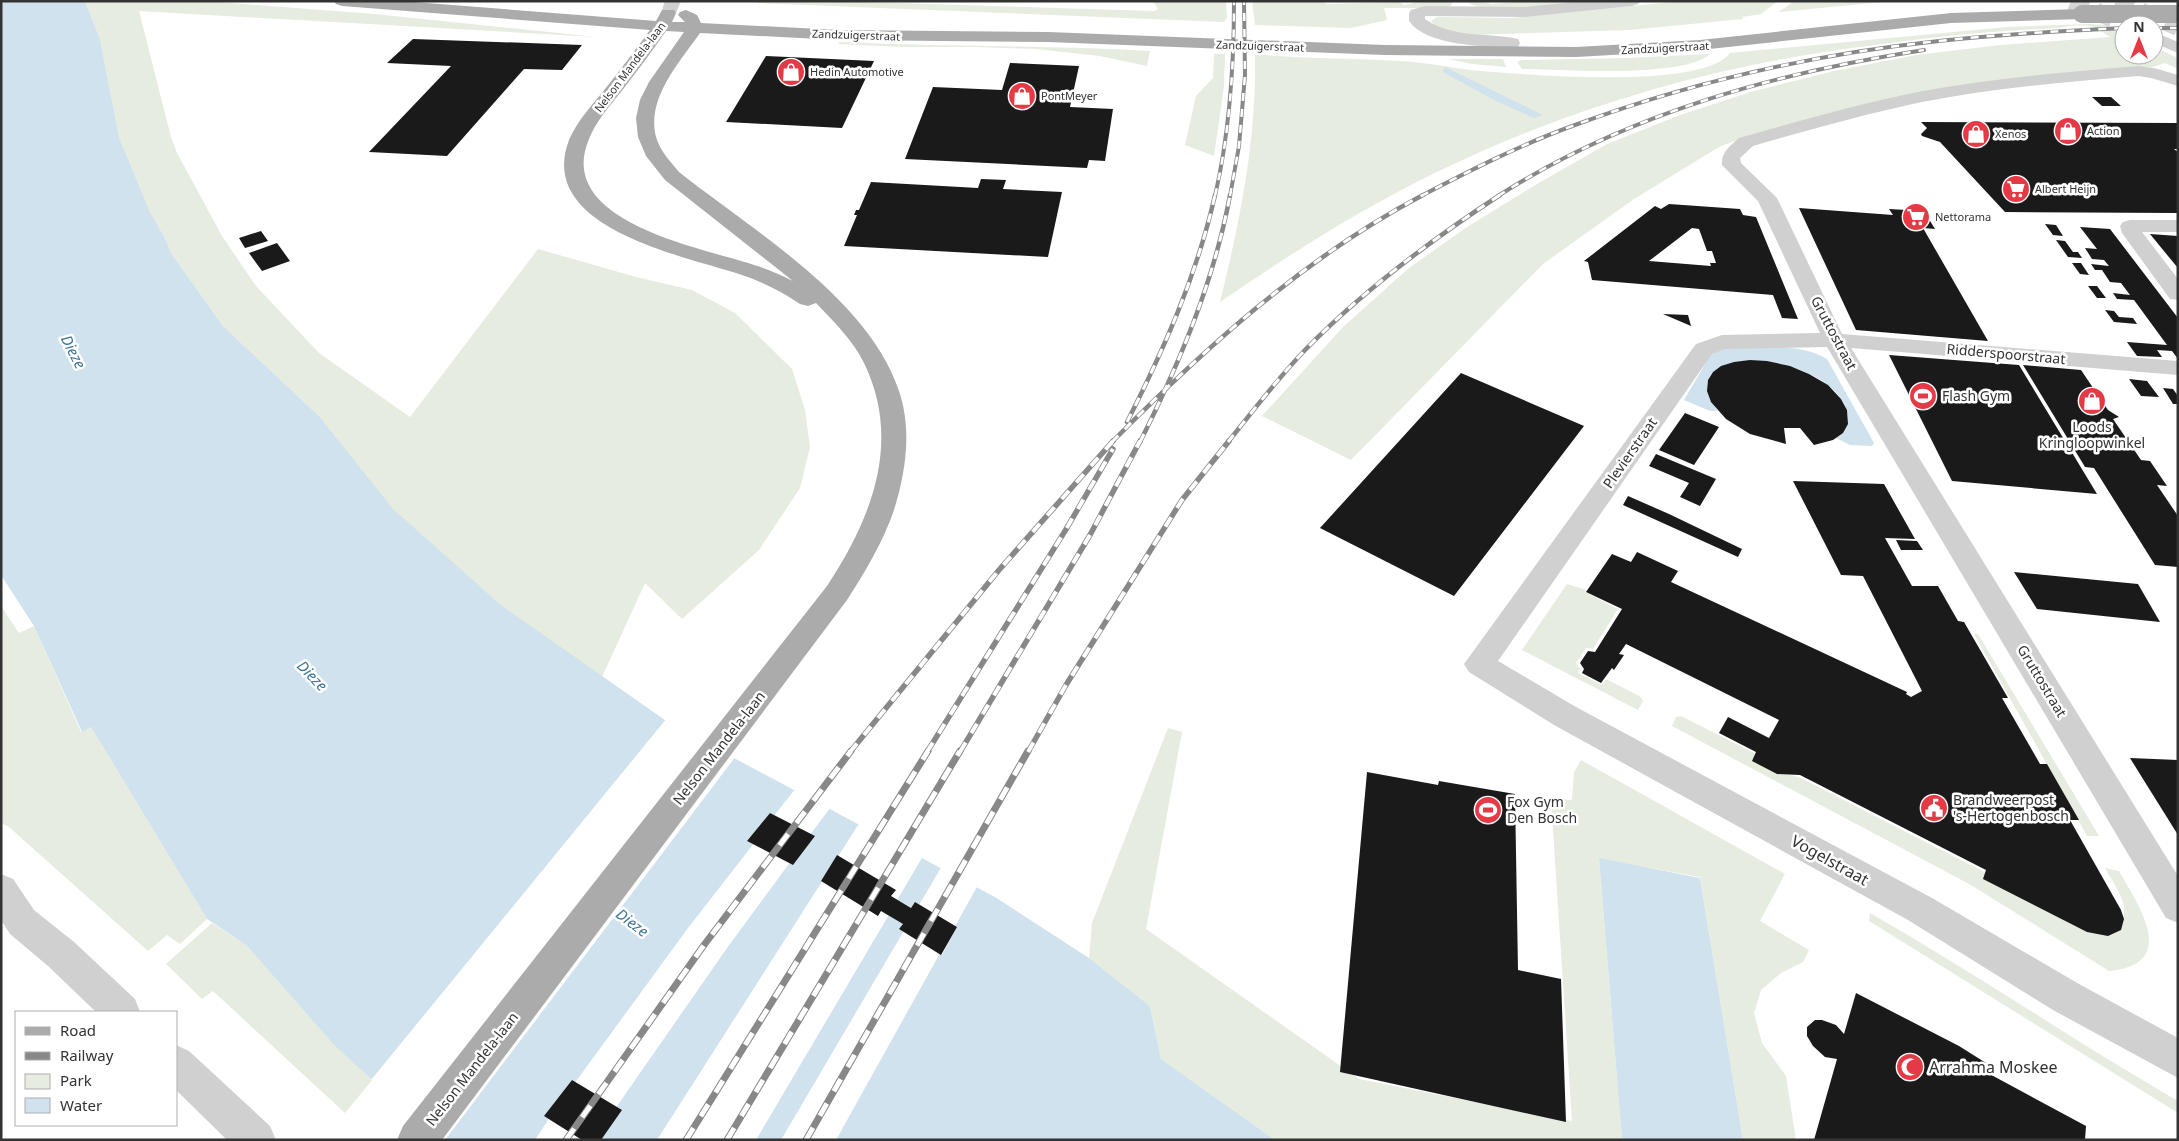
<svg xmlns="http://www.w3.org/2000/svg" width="2179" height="1141" font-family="'Noto Sans',sans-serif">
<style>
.green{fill:#e6ecdf}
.water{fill:#cfe2ee;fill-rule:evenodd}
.pier{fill:#fff}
.building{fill:#1a1a1a;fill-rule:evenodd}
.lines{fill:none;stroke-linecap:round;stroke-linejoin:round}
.minor-tunnel{stroke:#d6d6d6;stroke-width:18;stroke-dasharray:18 9;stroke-linecap:butt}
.minor{fill:#d0d0d0;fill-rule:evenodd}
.major{fill:#ababab;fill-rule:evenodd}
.rail-far3-casing{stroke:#888;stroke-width:4}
.rail-far2-casing{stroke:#888;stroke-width:4.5}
.rail-far1-casing{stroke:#888;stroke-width:5.5}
.rail-casing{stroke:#888;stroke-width:7}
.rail-far3{stroke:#fff;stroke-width:2.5;stroke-dasharray:8;stroke-linecap:butt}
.rail-far2{stroke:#fff;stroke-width:3;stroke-dasharray:9;stroke-linecap:butt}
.rail-far1{stroke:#fff;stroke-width:4;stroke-dasharray:11;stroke-linecap:butt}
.rail{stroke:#fff;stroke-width:5;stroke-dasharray:14;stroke-linecap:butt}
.major-bridge{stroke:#ababab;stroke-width:18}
.labels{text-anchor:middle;stroke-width:5;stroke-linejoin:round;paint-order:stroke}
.far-street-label{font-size:11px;fill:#333;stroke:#fff}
.far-poi-label{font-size:11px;fill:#333;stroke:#fff;text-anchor:start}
.street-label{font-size:14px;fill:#333;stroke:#fff}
.poi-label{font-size:14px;fill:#333;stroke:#fff;text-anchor:start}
.water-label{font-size:15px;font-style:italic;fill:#3f7597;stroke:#fff}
.near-street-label{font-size:16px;fill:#333;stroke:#fff}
.near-poi-label{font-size:16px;fill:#333;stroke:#fff;text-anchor:start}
</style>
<rect width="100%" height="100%" fill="#fff"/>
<path class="green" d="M85 1H204L374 14 597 37 139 11 171 137 177 153 222 236 256 286 319 353 410 417 538 249 636 277 692 290 735 313 792 369 805 410 810 447 800 488 759 550 682 619 645 583 602 677 501 605 392 509 320 417 223 326 171 253 164 236 150 212 119 137 100 39Z
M830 1 1154 11 1158 9 1153 1H1226L1227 17 1224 22 758 3V2Z
M1252 1H1322L1327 4 1400 2 1404 5 1423 1H1452V3L1451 6 1441 8H1384L1387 20 1351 28 1255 25Z
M1477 1 1492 4 1523 1H1581C1556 4 1486 16 1467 2Z
M1682 1H1778L1761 14 1742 17 1743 19 1629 30 1468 35 1456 33 1432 25 1434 24 1431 21 1437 17 1512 18Z
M1794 1H1893L1779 12Z
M2088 24 2105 25 2124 33V55H2154V47L2178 58V69L2165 63 2153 67 2089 70 1959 85 1895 97 1745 137 1719 147 1634 199 1543 264 1351 460 1262 416 1343 327 1409 268 1467 227 1537 184 1607 144 1680 115 1754 91 1834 71 1916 55 2001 45 2110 37C2105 34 2099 29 2094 27 2084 23 2067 27 2056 28 2023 30 1989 32 1956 35 1904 41 1852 47 1800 56 1677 77 1553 116 1441 170 1364 207 1290 254 1220 302 1240 221 1257 138 1255 54 1303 59 1351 58 1399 61 1423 62 1447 67 1470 70 1516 74 1703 91 1730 53L2007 27Z
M840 42C943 47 1047 45 1150 51L1147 66 1100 56 1036 49 977 47H904L838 44Z
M1214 54H1225L1224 86 1214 156 1185 145 1196 96 1213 78Z
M1710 54C1684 78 1565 70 1528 69H1522L1517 62 1522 60 1627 58Z
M1449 59H1503L1506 67 1472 64Z
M1567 584 1586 590 1585 592 1618 609 1593 649 1586 648 1576 663 1580 669 1578 673 1602 685 1606 679 1641 697 1643 701 1638 710 1522 650Z
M1 606 19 633 34 626 81 732 91 727 207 919 180 944 167 935 148 951 9 827 1 823Z
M1974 634H1978L2099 836H2087Z
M1681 716 1756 754 1778 771 1801 778 2082 922 2122 921C2130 903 2113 883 2105 868L2119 871C2140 908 2179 964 2109 971L1971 885 1672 726 1676 717Z
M1168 728 1182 732 1146 929 1359 1079 1572 1121 1551 799 1572 800 1574 772 1581 760 1785 874 1760 921 1809 950 1803 962 1781 973 1761 990 1754 1013 1762 1043 1786 1076 1796 1140H1743L1700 877 1599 859 1622 1140H1275L1161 1059 1150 1006 1089 958 1092 923Z
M1870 913C1975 973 2074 1041 2178 1101V1113L1869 921Z
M212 923 246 945 333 1044 373 1079 345 1113 213 991 202 999 166 964Z"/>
<path class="water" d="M1 1H85L100 39 119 137 150 212 164 236 171 253 223 326 320 417 393 509 501 605 672 725 995 897 1089 958 1150 1006 1161 1059 1275 1140H601L622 1110 572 1080 544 1116 582 1140H438L333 1044 246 945 207 919 91 727 82 732 34 626 1 575ZM770 813 815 836 793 865 747 841ZM837 855 895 890 891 896 911 908 915 902 957 927 942 955 899 929 903 924 881 911 877 916 821 881Z
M1445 67 1543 115 1534 118 1494 100 1443 72Z
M1729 347C1761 348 1798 342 1827 359L1874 443 1872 446 1850 445 1836 438C1847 430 1851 419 1845 405 1816 348 1667 342 1718 411H1710L1684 400 1711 354Z
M1599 858 1700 878 1743 1140H1622Z"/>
<path class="pier" d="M667 718 736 756 445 1140H435L371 1080Z
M796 788 831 807 809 836 773 817Z
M860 822 923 856 896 902 880 909 890 913 756 1140H657Z
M755 842 791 861 727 948 615 1109 574 1084 688 928Z
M942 866 978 885 836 1140H781Z
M550 1117 584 1140H535Z"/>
<path class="building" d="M413 39 582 45 562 70 524 69 447 156 369 152 451 66 387 63Z
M766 56 874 61 842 128 726 122Z
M1010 63 1079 66 1070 107 1113 109 1105 161 1089 160 1087 168 905 159 933 87 1002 90Z
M2092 97H2111L2121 106H2102Z
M1921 122 2178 123V149H2174L2178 152V213L2005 212 1940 142 1922 136 1921 134 1927 128Z
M981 179 1006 180 1003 189 1062 192 1048 257 844 246 857 215H854L856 210H859L871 182 978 188Z
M1669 204 1740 209 1743 215 1756 217 1798 319 1782 318 1773 295 1592 280 1588 262 1584 261 1655 206 1661 209ZM1692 228 1699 229 1707 251H1712L1716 263H1710L1711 266 1649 261Z
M1799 208 1893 215 1889 209 1924 211 1935 229 1923 228 1988 341 1856 330Z
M2045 224 2056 225 2063 236 2053 235Z
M2080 227 2110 229 2178 318V359L2172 351 2157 350 2162 357 2137 356 2127 342 2167 345 2134 300 2117 299 2113 293 2130 295 2121 283 2110 282 2102 270H2095L2091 264 2109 266 2104 260 2092 259 2085 248 2097 249Z
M261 231 268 241 245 248 239 238Z
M2150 234 2178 236V268L2168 256Z
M2056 240 2065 241 2073 252H2078L2082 258 2068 257Z
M277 243 290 261 262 271 249 253Z
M2072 263H2081L2089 275 2080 274Z
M2088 286H2097L2106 298H2097Z
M2105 310 2114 311 2119 317 2133 318 2137 324 2114 322Z
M1663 314 1688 315 1691 326Z
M1889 355 2019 365 2097 494 1952 481Z
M1750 360 1767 361 1790 366 1809 374 1828 385 1841 399 1847 410 1848 424 1843 433 1833 440 1814 445 1800 428H1784L1786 444 1750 434 1726 419 1711 402 1707 391 1708 380 1713 372 1721 366 1734 362Z
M2023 365 2081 370 2108 410 2119 417 2113 419 2141 460 2150 461 2167 486 2157 485 2178 516V567L2155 565 2094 468 2085 467Z
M1461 373 1584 426 1454 596 1320 528Z
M2129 379 2147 381 2159 397 2141 396Z
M2163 388 2173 389 2178 396V404H2173Z
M1685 413 1719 427 1694 465 1659 450Z
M1656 454 1716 479 1700 506 1680 497 1689 483 1649 466Z
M1793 481 1884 484 1915 539 1885 538 1912 586H1938L1958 621 1964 622 2008 698H2002L2040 764H2047L2079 820H2070L2121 910 2124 919 2121 930 2108 936 2087 932 1983 879 1986 870 1800 775 1777 774 1752 761 1756 752 1719 733 1728 717 1769 738 1779 720 1626 644 1619 654 1624 655 1614 670 1612 668 1601 683 1582 673 1584 669 1580 663 1588 651 1595 652 1622 609 1586 592 1612 554 1631 562 1637 552 1678 571 1671 582 1907 692 1906 694 1911 697 1922 691 1863 576 1841 575Z
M1628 496 1669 514 1742 549 1738 557 1623 505Z
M1896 540 1917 541 1923 550H1901Z
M2014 572 2138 584 2160 622 2037 609Z
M2130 758 2178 760V835L2143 779Z
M1367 772 1438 785 1439 781 1515 794 1518 970 1561 979 1566 1122 1340 1072Z
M770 813 815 836 793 865 747 841Z
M837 855 896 890 891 896 911 908 915 902 957 927 941 955 899 929 903 924 881 911 878 916 821 881Z
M1856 993 1959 1046 1986 1063 1984 1071 2086 1126 2085 1140H1814L1837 1059 1825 1057 1813 1046 1807 1036V1027L1815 1020H1822L1836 1025 1844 1034Z
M572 1080 622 1110 601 1140H582L544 1116Z"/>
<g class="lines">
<path class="minor-tunnel" d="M2071 1 2116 20
M2116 1 2178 27"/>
<path class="minor" d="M665 1H681L676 13H664L662 10Z
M1583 1H1640L1638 4 1632 6 1525 17 1425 16V19C1454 39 1486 32 1518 39L1520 43 1518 47 1512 48C1484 46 1426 46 1409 21V13L1411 10 1425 6 1525 7Z
M2154 32 2178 42V53L2154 43Z
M2138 66 2154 68 2178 75V86L2151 78 2138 76C2066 82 1993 88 1922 102 1865 114 1809 130 1753 146L1740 158 1741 163 1777 198 1842 334 2178 361V375L1851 348 2178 876V923L2166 918 1827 347 1725 349 1712 354 1498 661 1576 707 1932 898 2079 984 2178 1038V1078L2053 1010 1908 920 1554 725 1469 672 1464 664 1696 344 1722 335 1820 333 1758 201 1722 165C1721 152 1730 146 1739 138 1800 121 1861 103 1923 91 1994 78 2066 72 2138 66Z
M2130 220H2178V232H2142L2178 279V300L2170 299 2122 233 2120 226 2123 222Z
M1 874 13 879 34 910 74 942 135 999 140 1012H96L48 966 10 934 1 920Z
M176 1045 189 1051 270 1126 276 1140H227L176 1090Z"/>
<path class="major" d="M334 1H401L656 21 662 10H674L676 13 672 22H685L678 15 680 12 686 10 697 15 701 23 839 30 1048 32 1385 45 1576 47 1700 40 1951 13 2082 9 2088 11 2090 14 2088 17 2082 19 1951 23 1700 50 1576 57 1385 55 1048 42 839 40 700 33C680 62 646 98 656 137 660 151 670 161 679 172 752 230 868 298 899 391 912 429 906 472 894 510 883 542 865 572 847 600L442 1140H397L403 1126 827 586C872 518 902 441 864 363 853 340 833 321 816 303L808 306 800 304C782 292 763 282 742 275 686 256 535 229 569 140 578 119 595 102 609 84 623 66 637 48 650 30L342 6 336 4ZM666 31 684 32 649 82 640 100 636 118 638 137 646 156 665 180 793 281C779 274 765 268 751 264 699 247 554 221 589 139 596 121 609 107 621 92 636 72 652 52 666 31Z"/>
<g class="rail-far3-casing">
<path id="rail-far3" d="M2154 28H2178
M1215 196C1230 131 1234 67 1234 1
M1230 196 1239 146 1245 75 1244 1
M1421 196C1471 170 1522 144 1575 125 1692 82 1815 54 1939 41 2001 34 2062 31 2124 28
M1498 196C1626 114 1775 73 1924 50"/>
</g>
<g class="rail-far2-casing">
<path id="rail-far2" d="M1127 422C1164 349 1197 275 1215 195
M1112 442C1205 348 1305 257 1423 195
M1140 442C1179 364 1214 282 1230 195
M1228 442C1253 411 1278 378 1306 349 1364 290 1431 240 1500 195"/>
</g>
<g class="rail-far1-casing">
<path id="rail-far1" d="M850 752 999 570 1113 441
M927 752 1065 531 1113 449
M960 752 1090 535 1140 441
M1028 752 1066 685 1182 500 1229 441"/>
</g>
<g class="rail-casing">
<path id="rail" d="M566 1140 704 945 851 751
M686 1140 928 751
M727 1140 960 751
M806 1140 1028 751"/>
</g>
<use href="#rail-far3" class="rail-far3"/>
<use href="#rail-far2" class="rail-far2"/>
<use href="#rail-far1" class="rail-far1"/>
<use href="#rail" class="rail"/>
<path class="major-bridge" d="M2082 14H2178"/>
</g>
<defs>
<g id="shop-disc" transform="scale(1.4375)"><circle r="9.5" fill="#e63946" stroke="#fff"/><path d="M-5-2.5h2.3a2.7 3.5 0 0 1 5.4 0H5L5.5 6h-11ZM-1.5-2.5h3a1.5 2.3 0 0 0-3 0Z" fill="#fff"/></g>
<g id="supermarket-disc" transform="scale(1.4375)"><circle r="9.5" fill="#e63946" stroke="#fff"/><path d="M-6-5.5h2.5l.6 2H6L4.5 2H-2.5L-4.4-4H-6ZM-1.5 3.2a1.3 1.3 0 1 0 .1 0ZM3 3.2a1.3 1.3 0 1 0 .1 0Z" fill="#fff"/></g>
<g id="stadium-disc" transform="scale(1.4375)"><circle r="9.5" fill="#e63946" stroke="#fff"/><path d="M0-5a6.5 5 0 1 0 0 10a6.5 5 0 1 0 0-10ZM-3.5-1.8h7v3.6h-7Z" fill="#fff"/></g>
<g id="civic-disc" transform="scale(1.4375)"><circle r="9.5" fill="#e63946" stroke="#fff"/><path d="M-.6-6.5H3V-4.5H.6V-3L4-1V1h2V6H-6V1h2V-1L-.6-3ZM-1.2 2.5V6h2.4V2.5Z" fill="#fff"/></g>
<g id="mosque-disc" transform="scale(1.4375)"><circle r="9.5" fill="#e63946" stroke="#fff"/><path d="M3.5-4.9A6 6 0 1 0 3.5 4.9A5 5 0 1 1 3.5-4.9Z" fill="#fff"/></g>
</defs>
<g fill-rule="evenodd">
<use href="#shop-disc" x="791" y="72"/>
<use href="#shop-disc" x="1022" y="96"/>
<use href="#shop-disc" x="2068" y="131"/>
<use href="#shop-disc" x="1976" y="134"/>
<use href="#supermarket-disc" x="2016" y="189"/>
<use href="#supermarket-disc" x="1916" y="217"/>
<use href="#stadium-disc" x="1923" y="396"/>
<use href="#shop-disc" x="2092" y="401"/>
<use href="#civic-disc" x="1934" y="808"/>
<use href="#stadium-disc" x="1488" y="810"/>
<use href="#mosque-disc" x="1910" y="1067"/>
</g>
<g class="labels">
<g class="far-street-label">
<text transform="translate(856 35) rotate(2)" y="4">Zandzuigerstraat</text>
<text transform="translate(1260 46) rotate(2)" y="4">Zandzuigerstraat</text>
<text transform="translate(1665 48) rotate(-3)" y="4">Zandzuigerstraat</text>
<text transform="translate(630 67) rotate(-53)" y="4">Nelson Mandela-laan</text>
</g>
<g class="far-poi-label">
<text x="810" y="76">Hedin Automotive</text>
<text x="1041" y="100">PontMeyer</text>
<text x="2087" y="135">Action</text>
<text x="1995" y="138">Xenos</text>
<text x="2035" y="193">Albert Heijn</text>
<text x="1935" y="221">Nettorama</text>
</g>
<g class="street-label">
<text transform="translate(1834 333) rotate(62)" y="5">Gruttostraat</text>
<text transform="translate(2006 354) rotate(5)" y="5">Ridderspoorstraat</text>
<text transform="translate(1630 453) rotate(-55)" y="5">Plevierstraat</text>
<text transform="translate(2042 681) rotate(59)" y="5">Gruttostraat</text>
<text transform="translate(719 748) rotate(-52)" y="5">Nelson Mandela-laan</text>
<text transform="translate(472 1069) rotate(-52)" y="5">Nelson Mandela-laan</text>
</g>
<g class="poi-label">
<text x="1942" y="401">Flash Gym</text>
<text x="2092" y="432" text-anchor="middle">Loods<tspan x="2092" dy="16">Kringloopwinkel</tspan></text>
<text x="1953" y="805">Brandweerpost<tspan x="1953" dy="16">'s-Hertogenbosch</tspan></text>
<text x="1507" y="807">Fox Gym<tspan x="1507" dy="16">Den Bosch</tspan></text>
</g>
<g class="water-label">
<text transform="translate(73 352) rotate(63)" y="5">Dieze</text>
<text transform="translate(312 676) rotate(46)" y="5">Dieze</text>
<text transform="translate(632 923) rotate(37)" y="5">Dieze</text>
</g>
<g class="near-street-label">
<text transform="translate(1830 860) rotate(29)" y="6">Vogelstraat</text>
</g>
<g class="near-poi-label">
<text x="1929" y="1073">Arrahma Moskee</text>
</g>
</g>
<rect width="2179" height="1141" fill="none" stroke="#333333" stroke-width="5"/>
<rect x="15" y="1011" width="162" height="115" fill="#ffffff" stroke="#adadad"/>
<rect x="25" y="1027" width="25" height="8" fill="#ababab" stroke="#adadad"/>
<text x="60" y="1036" font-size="15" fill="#333333">Road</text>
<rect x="25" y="1052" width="25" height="8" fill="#888888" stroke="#adadad"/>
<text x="60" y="1061" font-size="15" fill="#333333">Railway</text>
<rect x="25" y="1074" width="25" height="15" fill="#e6ecdf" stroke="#adadad"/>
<text x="60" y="1086" font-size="15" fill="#333333">Park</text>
<rect x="25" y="1098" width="25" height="15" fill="#cfe2ee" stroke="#adadad"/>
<text x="60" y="1111" font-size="15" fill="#333333">Water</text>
<g transform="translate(2139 40)"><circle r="24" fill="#ffffff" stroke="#adadad"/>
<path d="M0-4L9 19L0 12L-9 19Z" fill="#e63946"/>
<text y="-8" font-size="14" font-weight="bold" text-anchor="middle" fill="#333333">N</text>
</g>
</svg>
